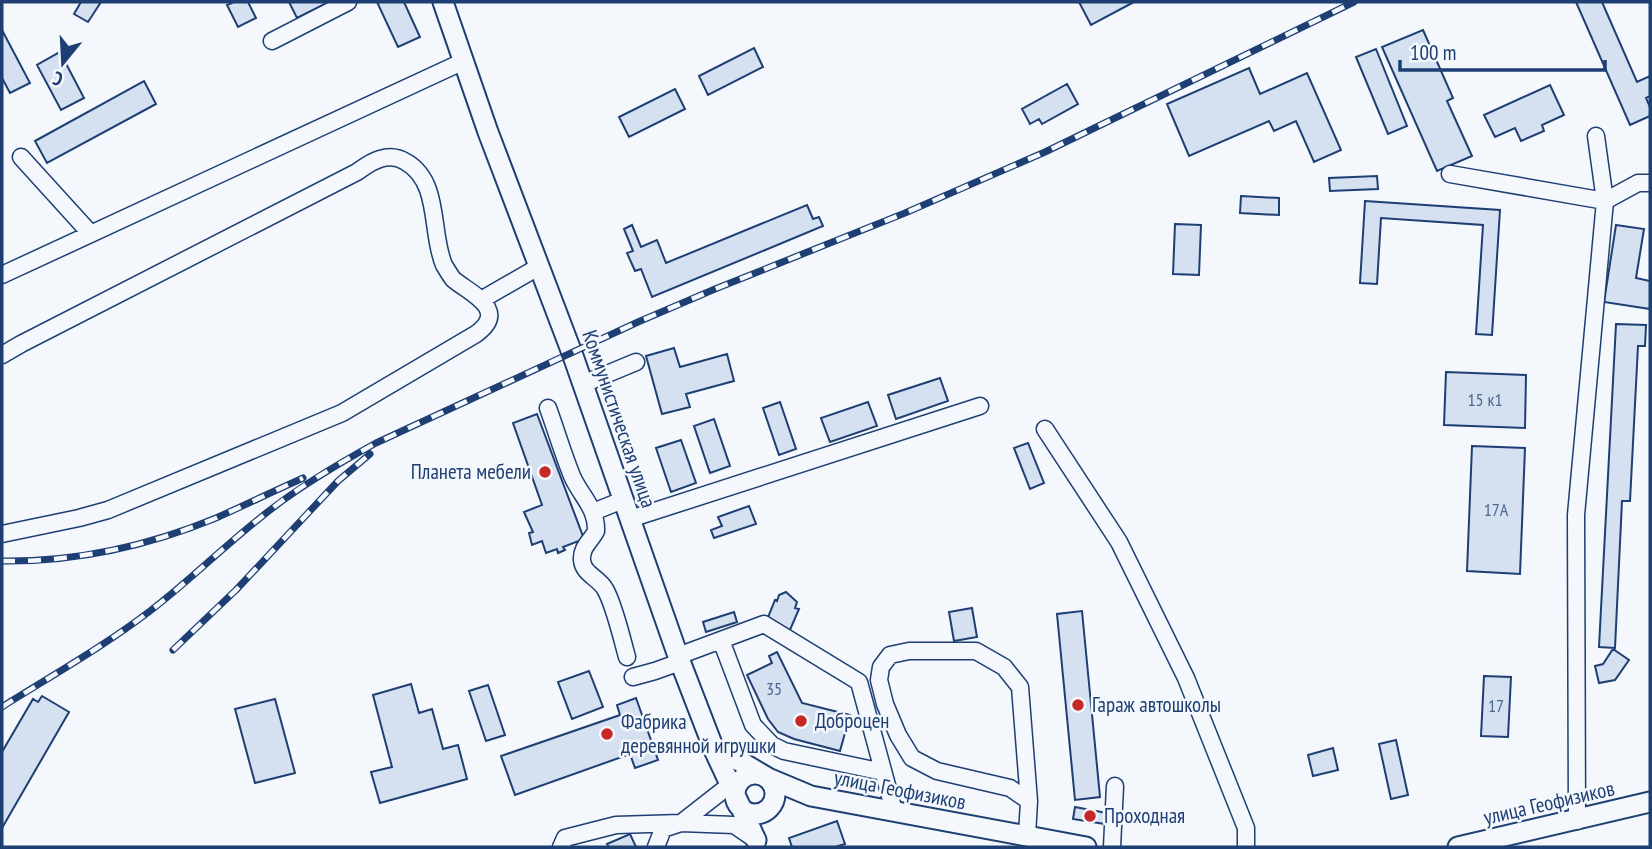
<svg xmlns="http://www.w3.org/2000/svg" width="1652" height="849" font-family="'PT Sans Narrow',sans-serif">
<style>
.building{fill:#d5e0f0;stroke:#1d3f73;stroke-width:2}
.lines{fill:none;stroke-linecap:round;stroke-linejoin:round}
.minor-casing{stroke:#1d3f73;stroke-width:19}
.major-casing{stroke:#1d3f73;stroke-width:23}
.minor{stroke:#f4f7fb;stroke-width:16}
.major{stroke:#f4f7fb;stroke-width:19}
.rail-casing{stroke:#1d3f73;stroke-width:7}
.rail{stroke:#f4f7fb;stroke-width:4.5;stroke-dasharray:13;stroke-linecap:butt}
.poi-dot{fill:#c62828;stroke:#f4f7fb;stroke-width:2.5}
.labels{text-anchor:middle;stroke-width:5;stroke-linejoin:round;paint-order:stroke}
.number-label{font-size:18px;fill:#4b6792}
.street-label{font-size:21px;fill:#1d3f73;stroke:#f4f7fb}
.poi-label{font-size:21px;fill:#1d3f73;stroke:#f4f7fb;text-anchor:start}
</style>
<rect width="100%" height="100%" fill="#f4f7fb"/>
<path class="building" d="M81 2H101L88 22 74 14Z
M234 2H248L256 18 238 27 227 5Z
M289 2H329L297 18Z
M377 2H404L420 37 398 47Z
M1079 2H1134L1091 25Z
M1576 2H1602L1637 82 1650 76V96L1646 98 1650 107V116L1630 125Z
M2 30 30 83 10 93 2 78Z
M1423 30 1453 98 1447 101 1472 156 1437 171 1382 47Z
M754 48 763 67 708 95 699 76Z
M1376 49 1407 126 1388 134 1356 57Z
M60 52 84 98 61 110 37 65Z
M1249 68 1260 94 1307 73 1341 150 1314 162 1296 121 1274 131 1269 121 1189 156 1167 104Z
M144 81 156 104 47 163 35 141Z
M1067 84 1078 104 1042 124 1039 119 1030 124 1022 109Z
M1550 85 1564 115 1542 125 1544 131 1521 141 1515 128 1495 137 1484 115Z
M675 89 685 109 629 137 619 117Z
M1377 176 1378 189 1330 191 1329 178Z
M1241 196 1279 198V215L1240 213Z
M1365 201 1500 210 1492 335 1476 334 1483 225 1381 218 1377 284 1360 283Z
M807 205 813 219 819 217 823 226 652 297 641 269 635 271 627 253 633 251 624 229 632 225 641 247 657 240 666 263Z
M1175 224 1201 225 1199 275 1173 274Z
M1616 225 1644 229 1636 278 1650 281V309L1604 302Z
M1616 324 1646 325 1645 346H1638L1630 501H1622L1615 648 1599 647Z
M674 348 680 367 727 354 734 381 686 394 690 407 662 414 646 356Z
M1446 372 1526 375 1525 428 1444 425Z
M940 378 948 401 896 419 888 395Z
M780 402 796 449 779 455 763 408Z
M868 402 877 426 830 442 821 418Z
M537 414 584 539 563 547 565 550 558 553 557 549 546 553 542 541 532 545 529 533 533 532 524 512 542 505 513 423Z
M714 419 730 466 710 473 694 426Z
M681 440 696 483 671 492 656 448Z
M1028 443 1044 483 1030 489 1014 448Z
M1472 446 1525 448 1520 574 1467 571Z
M749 506 756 524 714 538 711 530 722 526 718 517Z
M786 592 797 602 795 608 799 609 790 630 767 620 775 600 777 601 779 595Z
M972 608 977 637 954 641 949 612Z
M1082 611 1100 797 1075 800 1057 614Z
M734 612 737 622 706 632 703 622Z
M1613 649 1629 660 1615 680 1599 683 1595 666 1603 664Z
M777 652 802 703 850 715 840 751 794 739 778 732 768 719 747 675 772 663 769 656Z
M589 671 603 707 572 719 558 682Z
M1484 676 1511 677 1508 737 1481 736Z
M411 684 419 713 432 709 443 749 458 745 467 779 380 803 371 772 392 767 373 695Z
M488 685 505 735 486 741 469 691Z
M42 696 69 712 2 828V752L33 699 38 702Z
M636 698 658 760 635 768 630 754 515 795 501 756 620 715 617 705Z
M275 699 295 773 255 783 235 709Z
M1396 740 1408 795 1391 799 1379 744Z
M1333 748 1338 770 1313 776 1308 755Z
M1075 807 1107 813 1105 824 1073 819Z
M837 821 845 844 835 847H792L789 838Z
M630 834 636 847H609L607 844Z"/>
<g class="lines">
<g class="minor-casing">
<path id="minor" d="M272 41 348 2
M21 157 90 233
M1450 174 1605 201 1596 136
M2 275 462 62
M481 300 540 266
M2 355 21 344 357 172C364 167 372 161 380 159 389 156 398 157 406 162 441 182 430 233 444 265 447 270 450 275 453 279 469 293 510 309 476 334L342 413 108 510 79 518 2 534
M583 384 636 362
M548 408C556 430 563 454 572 476 580 495 597 508 596 531 591 541 581 547 582 560 583 574 599 578 605 589 614 604 622 639 627 657
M1045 429 1119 542 1186 678 1246 828V847
M593 512 623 500
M630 519 980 406
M721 640 753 725 772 745 784 751 883 772
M678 656 764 624 859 682 894 811
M633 677 655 671 680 662
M1577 821 1576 515 1605 201 1638 183H1650
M1027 836 1029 801 1020 687 1004 667 976 651H909L890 655 881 667 879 680 885 704 898 735 912 758 937 771 1010 788 1029 801
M561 847 565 838 616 825 681 823 734 825 756 840 757 842
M656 847 663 829 681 823 731 784
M1112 847 1115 786"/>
</g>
<g class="major-casing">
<path id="major" d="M443 2 488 132 572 353 678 656 715 752 756 840
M715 752 736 759 768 778 811 796 1086 847
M735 794a20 20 0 1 1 40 0a20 20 0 1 1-40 0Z
M1458 847 1650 802"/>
</g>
<use href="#minor" class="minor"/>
<use href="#major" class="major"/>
<g class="rail-casing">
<path id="rail" d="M2 561C75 562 148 546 216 518 245 505 274 491 303 478
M173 650 236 590 338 481 370 454
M2 707C51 676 103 647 150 611 188 582 222 548 260 518 295 489 336 465 376 443L638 322 715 289 905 213 1045 152 1354 2"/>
</g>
<use href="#rail" class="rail"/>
</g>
<g class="poi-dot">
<circle cx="545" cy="472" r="7"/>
<circle cx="1078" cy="705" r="7"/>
<circle cx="801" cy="721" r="7"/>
<circle cx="607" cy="734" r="7"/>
<circle cx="1090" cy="816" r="7"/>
</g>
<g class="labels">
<g class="number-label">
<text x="1485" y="406">15 к1</text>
<text x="1496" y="516">17А</text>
<text x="774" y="695">35</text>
<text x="1496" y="712">17</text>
</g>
<g class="street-label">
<text transform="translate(619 419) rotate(71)" y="7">Коммунистическая улица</text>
<text transform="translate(900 790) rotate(11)" y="7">улица Геофизиков</text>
<text transform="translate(1549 803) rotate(-13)" y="7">улица Геофизиков</text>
</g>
<g class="poi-label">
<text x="531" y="479" text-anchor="end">Планета мебели</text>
<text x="1092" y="712">Гараж автошколы</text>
<text x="815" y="728">Доброцен</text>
<text x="621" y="729">Фабрика<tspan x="621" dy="24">деревянной игрушки</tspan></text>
<text x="1104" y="823">Проходная</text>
</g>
</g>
<rect width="1652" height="849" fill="none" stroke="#1d3f73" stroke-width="7"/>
<g transform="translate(63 63) rotate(198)" stroke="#f4f7fb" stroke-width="5" paint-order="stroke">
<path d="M0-5L12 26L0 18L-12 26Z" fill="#1d3f73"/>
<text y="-10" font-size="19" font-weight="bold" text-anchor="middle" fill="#1d3f73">С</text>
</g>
<path d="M1400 60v10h205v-10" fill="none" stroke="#1d3f73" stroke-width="3.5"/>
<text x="1410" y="60" font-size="21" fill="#1d3f73" stroke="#f4f7fb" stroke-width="5" paint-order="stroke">100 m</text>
</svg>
